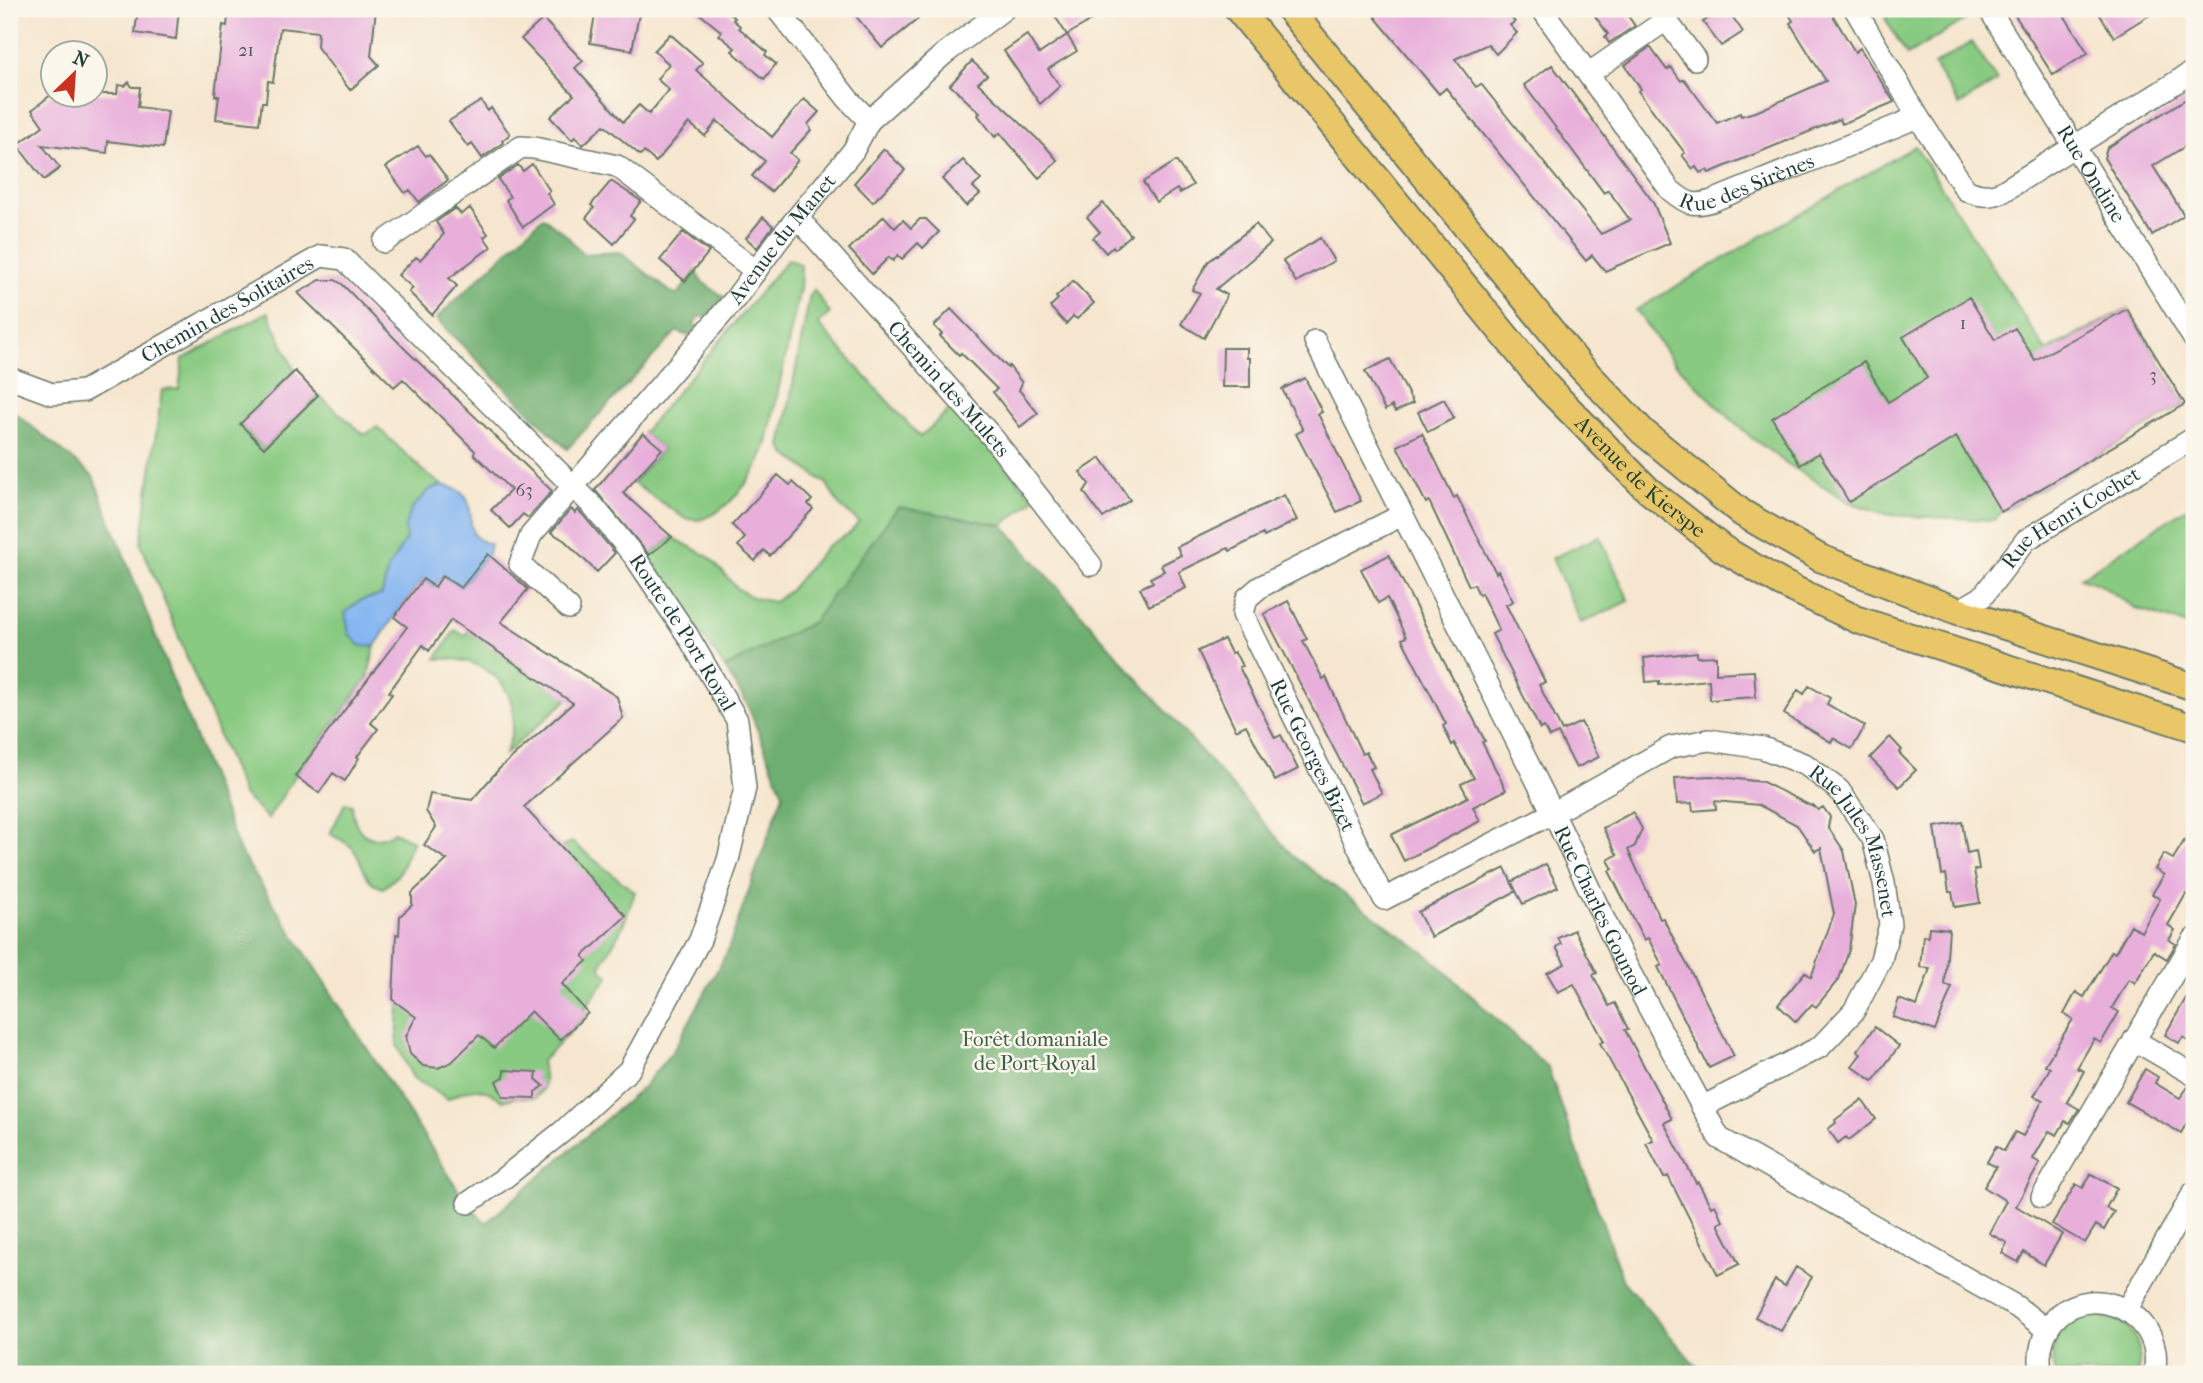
<svg xmlns="http://www.w3.org/2000/svg" width="2203" height="1383" font-family="'IM FELL French Canon',serif">
<style>
.green{fill:#89ca82;stroke:#54845b;stroke-width:2}
.forest{fill:#6eae70;stroke:#467652;stroke-width:2}
.water{fill:#85b6f1;stroke:#527a92;stroke-width:2}
.building{fill:#e8afdb}
.lines{fill:none;stroke-linecap:round;stroke-linejoin:round}
.minor-casing{stroke:#6a786a;stroke-width:24}
.major-casing{stroke:#6a786a;stroke-width:30}
.minor{stroke:#fff;stroke-width:21}
.major{stroke:#e9c769;stroke-width:26}
.labels{text-anchor:middle;stroke-width:5;stroke-linejoin:round;paint-order:stroke}
.number-label{font-size:18px;fill:#515a5e}
.street-label{font-size:21px;fill:#1f3d34;stroke:#fbf7ec}
.park-label{font-size:21px;fill:#3a6048;stroke:#fbf7ec}
</style>
<rect width="100%" height="100%" fill="#fbf7ec"/>
<filter id="ink" filterUnits="userSpaceOnUse"><feTurbulence type="fractalNoise" baseFrequency=".0143" numOctaves="2"/><feDisplacementMap in="SourceGraphic" scale="14" xChannelSelector="R" yChannelSelector="G"/><feConvolveMatrix kernelMatrix="1 2 1 2 8 2 1 2 1" color-interpolation-filters="sRGB"/></filter>
<filter id="wash" filterUnits="userSpaceOnUse"><feTurbulence type="fractalNoise" baseFrequency=".00686" numOctaves="4" result="noise"/><feDisplacementMap in="SourceGraphic" scale="28" xChannelSelector="R" yChannelSelector="G"/><feGaussianBlur stdDeviation="1.57" result="paint"/><feColorMatrix in="noise" values="0 0 0 0 0 0 0 0 0 0 0 0 0 0 0 0 0 1.4 0 .05"/><feComposite in="paint" operator="in"/></filter>
<g filter="url(#wash)">
<rect width="100%" height="100%" fill="#f6e6cf"/>
<path class="green" d="M1900 9H1976L1978 12 1907 55 1885 18Z
M1972 42 1997 81 1959 105 1934 65Z
M1915 146 2046 351 2127 309 2185 404 2001 512 1994 520 1889 515 1849 502 1786 463 1752 438 1718 407 1672 360 1636 310Z
M788 259 801 265 800 288 767 443 757 467 745 485 731 501 716 513 700 520 686 519 633 483 662 449 643 433Z
M814 290 830 313 818 324 920 437 954 406 1034 499 1003 525 898 507 813 622 725 668 648 556 672 537 709 557 738 589 754 598 774 602 790 590 827 546 850 533 859 522 839 505 827 484 786 454 781 446 810 295Z
M268 312 295 371 240 424 264 448 318 395 365 435 377 427 428 475 442 485 429 490 405 526 406 539 388 569 382 595 359 601 361 646H375L368 677 295 776 268 819 243 795 141 544 162 390 179 389 183 359Z
M2194 503V627L2137 609 2099 584 2080 578Z
M1600 536 1629 601 1581 623 1552 558Z
M455 630 465 636 468 631 568 699 505 754C509 742 514 730 513 717 512 675 473 656 436 659Z
M345 803 352 805C354 830 367 848 393 832L413 841C402 862 406 872 383 888 361 881 366 865 353 849 348 842 337 838 330 834Z
M572 842 635 892 622 928 601 965 602 971 609 976 585 1008 588 1013 541 1062C545 1076 548 1088 535 1098L516 1097 503 1101C480 1084 473 1087 448 1099L413 1078 397 1045 399 1004 561 847Z
M2091 1315C2126 1316 2147 1339 2137 1374H2055C2046 1344 2062 1322 2091 1315Z"/>
<path class="forest" d="M543 217 566 235 583 254 620 252 672 293 678 294 696 271 701 281 724 297 708 316 699 317 694 324 699 328 688 336 677 331 567 449 436 319Z
M9 408 93 476 240 852 469 1206 486 1223 643 1087 675 1048 727 952 783 794 747 704 725 668 813 622 898 507 1003 525 1294 857 1429 956 1548 1068 1623 1281 1703 1374H9Z"/>
<path class="water" d="M442 485C493 494 451 536 490 544L488 554 461 588 443 576 435 587 423 579 394 617 375 646H361L349 634 345 613 359 601 382 595 388 569 406 539 405 526 412 508 429 490Z"/>
<g id="blocks">
<path class="building" d="M138 9H179L176 39 135 33Z
M229 9H376L371 56 379 65 350 90 317 47 318 32 280 28 273 82 268 81 266 102H262L259 124 216 119 219 96H215L223 25 227 26Z
M596 9H640L632 50 590 43Z
M694 9H724L735 18 733 20 740 26 739 28 767 52 765 55 776 64 764 79 732 51 735 48 719 35 722 32Z
M850 9H910L918 19 882 48Z
M1066 9H1109L1067 35 1055 16Z
M1382 9H1504L1515 22 1510 25 1517 33 1496 54 1488 44 1455 59 1476 87 1481 84 1601 234 1630 220 1608 190 1604 193 1524 85 1552 65 1653 202 1670 243 1605 271 1592 255 1586 261 1446 88 1439 94 1375 17Z
M1608 9H1623L1635 26 1609 43 1605 37 1608 34 1595 16Z
M1707 9H1727L1743 32 1721 46 1703 22 1712 16Z
M1786 9H1829L1855 52 1860 48 1894 102 1842 124 1840 119 1709 173 1707 170 1700 173 1696 167 1693 169 1682 155 1685 153 1638 91 1641 89 1625 65 1650 47 1667 70 1671 67 1681 81 1684 79 1717 123 1740 113 1741 116 1758 111 1826 81 1790 23 1793 21Z
M2011 9H2060L2088 53 2053 75Z
M2096 9H2159L2114 37Z
M543 19 583 61 575 68 623 122 639 105 649 114 669 90 657 79 669 64 654 51 670 34 703 63 696 70 772 137 804 99 819 112 808 124 811 130 790 153 798 160 771 192 752 176 765 161 717 121 705 136 689 123 656 162 644 152 640 155 604 125 583 145 575 137 572 140 550 117 574 95 521 39Z
M1027 35 1039 54 1067 35 1077 51 1048 69 1060 86 1040 104 1004 51Z
M972 61 987 75 978 83 1047 148 1058 161 1039 178 1000 133 995 137 978 115 980 113 950 85Z
M129 82 132 87H140L138 107 168 111 163 148 108 141 107 153 42 145 60 168 44 180 17 145 43 126 32 110 52 94H117L118 85 125 86Z
M2194 94V141L2153 166 2184 215 2152 235 2104 158 2107 148Z
M481 101 488 111 491 108 510 134 502 141 503 143 482 158 472 144 468 147 449 121Z
M418 146 426 156 429 154 448 180 419 202 410 190 405 193 386 167Z
M884 149 905 170 873 202 854 183Z
M963 160 981 180 973 187 980 194 966 206 942 179Z
M1176 161 1193 185 1180 193 1177 189 1156 202 1143 182Z
M532 164 550 191 547 193 554 204 523 227 506 200 510 197 498 179 518 165 523 171Z
M611 181 641 201 630 216 634 219 614 244 586 218 594 208 591 205Z
M1103 203 1131 235 1115 249 1113 246 1106 253 1093 238 1100 232 1087 217Z
M455 208 461 214 470 208 488 234 484 237 491 247 449 278 457 286 432 315 409 292 413 288 398 275 416 257 420 260 444 234 436 222Z
M884 216 895 228 903 220 911 228 920 219H926L939 232 923 248 918 243 902 259 898 255 893 261 889 257 872 274 849 249Z
M763 217 773 226 757 248 746 238Z
M1256 224 1271 243 1216 289 1227 295 1204 338 1181 324 1200 293 1192 290 1208 262Z
M683 232 709 252 685 281 660 260Z
M1320 238 1334 261 1296 282 1283 261Z
M320 280H335L342 284 406 350 552 491 528 518 523 514 510 528 491 510 511 490 474 454 475 451 403 379 394 387 298 293Z
M1073 281 1094 303 1077 319 1073 316 1066 324 1050 307 1058 299 1056 297Z
M1969 297 1995 340 2015 328 2035 360 2127 309 2185 404 2001 512 1956 437 1849 502 1819 453 1800 465 1772 418 1864 362 1888 402 1927 378 1903 337Z
M951 309 1008 368 1009 366 1022 383 1019 390 1038 413 1020 427 993 392 997 389 961 353 959 355 940 336 942 334 934 326Z
M1223 348H1247V358H1250V387H1222Z
M1390 359 1413 403 1395 412 1392 406 1385 410 1365 371Z
M295 371 318 395 264 448 240 424Z
M1305 378 1322 412 1318 414 1361 501 1337 512 1296 434 1303 430 1282 389Z
M1444 399 1454 418 1428 432 1418 412Z
M643 433 662 449 623 493 672 537 649 555 595 490Z
M1422 433 1454 498 1457 496 1496 573 1498 571 1513 601 1506 605 1545 682 1539 685 1562 731 1581 722 1599 757 1576 768 1558 733 1549 737 1544 727 1540 729 1492 634 1499 630 1481 593 1479 595 1474 584 1469 586 1429 501 1426 503 1397 446Z
M1101 458 1130 500 1103 518 1084 492 1089 484 1080 472Z
M778 475 790 485 793 482 812 500 808 504 813 509 770 556 764 550 755 561 738 546 745 538 732 525Z
M1284 495 1297 520 1264 537 1263 534 1230 551 1228 548 1179 572 1186 588 1149 606 1140 588 1153 582 1150 578 1164 571 1161 565 1181 555 1177 547Z
M571 509 575 513 578 510 584 516 615 553 597 572 565 541 551 532Z
M488 554 528 589 501 622 617 697 623 718 524 807 626 916 583 956 587 961 562 984 588 1013 560 1040 531 1011 494 1048 479 1035 452 1062 438 1068 423 1066 410 1054 406 1036 416 1017 393 1000 396 934 399 935 400 916 412 905V893L447 860 424 845 436 827 426 811 430 794 472 800 499 769 573 703 451 620 429 651 423 645 389 692 392 694 371 723 378 729 357 757 359 758 345 781 333 773 319 793 295 776 407 627 394 617 423 579 435 587 442 576 461 588Z
M1389 555 1485 741 1482 742 1506 790 1473 807 1480 821 1404 861 1391 835 1468 797 1461 784 1474 778 1454 743 1452 745 1443 726 1446 724 1402 639 1406 637 1387 598 1378 603 1361 569Z
M1288 601 1307 639 1303 641 1323 679 1326 677 1362 754 1366 752 1374 767 1370 769 1382 793 1362 803 1264 614Z
M1224 639 1231 653 1234 652 1238 658 1242 666 1239 667 1275 738 1281 735 1298 769 1275 781 1246 725 1236 730 1198 651Z
M1697 652V657L1716 656V673L1754 671 1756 697 1710 700 1709 680 1659 685V681L1646 682 1644 658Z
M1809 686 1830 698 1827 704 1865 726 1852 749 1833 738 1831 742 1784 714 1798 690 1804 694Z
M1890 737 1902 750 1899 753 1916 770 1899 787 1870 758Z
M1711 776 1763 782 1813 807 1812 804 1818 810 1823 807 1830 817 1828 827 1844 851 1855 905 1849 950 1839 979 1816 1007 1812 1004 1796 1022 1778 1005 1805 972 1811 977 1834 914 1821 848 1815 851 1797 825 1759 805 1715 801 1716 809 1693 811 1692 803 1677 804 1675 778Z
M1633 812 1642 829 1635 846 1628 850 1660 919 1663 918 1734 1056 1709 1068 1658 967 1662 965 1648 938 1644 940 1609 871 1613 869 1608 860 1618 854 1617 855 1603 828Z
M1962 822 1967 853 1976 851 1979 869 1974 870 1980 903 1955 907 1952 892H1949L1946 874 1942 875 1935 827Z
M2194 825V899L2186 894 2168 925 2175 930 2169 940 2176 944 2167 959 2154 951 2135 983 2129 979 2112 1008 2119 1012 2101 1043 2094 1039 2077 1068 2084 1071 2067 1102 2079 1109 2070 1123 2065 1121 2057 1135 2049 1131 2033 1159 2040 1163 2016 1206 2062 1234 2044 1265 2024 1252 2018 1262 2002 1253 2007 1243 1989 1233 2006 1201 1984 1187 1996 1167 1987 1162 1996 1146 2004 1151 2015 1132 2023 1136 2043 1100 2034 1096 2050 1068 2045 1065 2073 1019 2064 1014 2076 992 2084 997 2112 951 2115 953 2131 925 2141 932 2160 899 2152 894 2164 875 2155 869 2164 854 2173 859Z
M1546 864 1558 887 1523 904 1511 882Z
M1505 868 1516 891 1431 937 1418 912Z
M1929 927 1949 929 1945 985 1952 987 1935 1031 1893 1017 1899 999 1917 1006 1930 968 1920 967 1923 935 1928 936Z
M1574 930 1597 973 1593 975 1609 1006 1615 1003 1628 1029 1625 1030 1672 1119 1664 1123 1696 1183 1698 1182 1711 1207 1715 1205 1723 1221 1718 1224 1739 1264 1718 1275 1668 1176 1664 1178 1646 1143 1653 1140 1600 1043 1604 1041 1574 984 1558 992 1547 973 1565 964 1556 947 1561 944 1558 938Z
M2194 984V1044L2183 1037 2179 1043 2165 1035Z
M1875 1027 1899 1046 1873 1081 1852 1066 1861 1054 1857 1051Z
M2145 1069 2158 1077 2155 1083 2180 1098 2188 1087 2194 1088V1110L2181 1133 2126 1102Z
M504 1070 537 1072 536 1079 544 1086 535 1092V1098L503 1097 496 1081 504 1077Z
M1862 1100 1876 1119 1849 1140 1846 1137 1838 1143 1828 1129 1836 1123 1835 1120Z
M2091 1174 2117 1188 2106 1208 2114 1212 2104 1230 2096 1225 2085 1243 2052 1224 2076 1184 2083 1188Z
M1796 1267 1812 1277 1781 1331 1755 1317 1775 1280 1785 1286Z"/>
</g>
</g>
<g filter="url(#ink)">
<use href="#blocks" fill-opacity="0" stroke="#6a786a" stroke-width="2"/>
<g class="lines">
<g class="minor-casing">
<g id="minor">
<path d="M777 9 848 99 869 121"/>
<path id="s1" d="M1542 9 1670 190C1686 203 1692 207 1712 201L1918 117"/>
<path d="M1855 9 1918 117 1966 190C1979 196 1989 197 2002 192L2194 71"/>
<path id="s2" d="M1989 9 2194 339"/>
<path d="M1588 74 1666 20 1695 59"/>
<path id="s3" d="M798 218 993 438 1091 565"/>
<path d="M384 242 521 147 534 148 617 166 756 271"/>
<path id="s4" d="M1315 341 1553 813 1626 965 1719 1138 2017 1307 2047 1330"/>
<path id="s5" d="M9 378 52 394 84 391 321 256 344 259 594 507 635 557 688 636 737 720 745 788 728 860 700 940 629 1070 562 1132 504 1178 468 1203"/>
<path id="s6" d="M1402 515 1260 587 1247 598 1243 614 1384 899 1553 813 1671 747 1709 740 1763 748 1806 765 1839 790 1873 839 1884 883 1890 924 1881 960 1854 1011 1820 1047 1702 1107"/>
<path id="s7" d="M569 608 520 564 531 535 735 299 780 238 853 151 869 121 944 54 1004 9"/>
<path id="s8" d="M1958 611 1982 597 2026 540 2194 438"/>
<path d="M2134 1040 2194 1075"/>
<path d="M2042 1197 2194 939"/>
<path d="M2127 1309 2194 1192"/>
<path d="M2042 1374C2038 1361 2040 1349 2044 1337 2070 1272 2169 1305 2154 1374"/>
</g>
</g>
<g class="major-casing">
<g id="major">
<path id="s9" d="M1238 9 1548 388 1648 490 1723 549 1781 583 1858 620 2194 728"/>
<path d="M1289 9 1579 365 1643 432 1742 513 1820 558 1958 611 2194 687"/>
</g>
</g>
<use href="#minor" class="minor"/>
<use href="#major" class="major"/>
</g>
</g>
<g class="labels">
<g class="number-label">
<text x="246" y="56">21</text>
<text x="1963" y="329">1</text>
<text x="2153" y="381">3</text>
<text x="524" y="496">63</text>
</g>
<g class="street-label">
<text dy="7" stroke="none"><textPath href="#s1" startOffset="306">Rue des Sirènes</textPath></text>
<text dy="7" stroke="none"><textPath href="#s2" startOffset="194">Rue Ondine</textPath></text>
<text dy="7" stroke="none"><textPath href="#s7" startOffset="485">Avenue du Manet</textPath></text>
<text dy="7" stroke="none"><textPath href="#s5" startOffset="243">Chemin des Solitaires</textPath></text>
<text dy="7" stroke="none"><textPath href="#s3" startOffset="228">Chemin des Mulets</textPath></text>
<text dy="7" stroke="none"><textPath href="#s9" startOffset="618">Avenue de Kierspe</textPath></text>
<text dy="7" stroke="none"><textPath href="#s8" startOffset="149">Rue Henri Cochet</textPath></text>
<text dy="7" stroke="none"><textPath href="#s5" startOffset="880">Route de Port Royal</textPath></text>
<text dy="7" stroke="none"><textPath href="#s6" startOffset="350">Rue Georges Bizet</textPath></text>
<text dy="7" stroke="none"><textPath href="#s6" startOffset="1069">Rue Jules Massenet</textPath></text>
<text dy="7" stroke="none"><textPath href="#s4" startOffset="637">Rue Charles Gounod</textPath></text>
</g>
<g class="park-label">
<text x="1035" y="1046">Forêt domaniale<tspan x="1035" dy="24">de Port-Royal</tspan></text>
</g>
</g>
<rect width="2203" height="1383" fill="none" stroke="#fbf7ec" stroke-width="35"/>
<g transform="translate(74 74) rotate(25)"><circle r="33" fill="#fbf7ec" stroke="#a3ada2" stroke-width="2"/>
<path d="M0-5L12 26L0 18L-12 26Z" fill="#c8321e"/>
<text y="-10" font-size="19" font-weight="bold" text-anchor="middle" fill="#1f3d34">N</text>
</g>
</svg>
